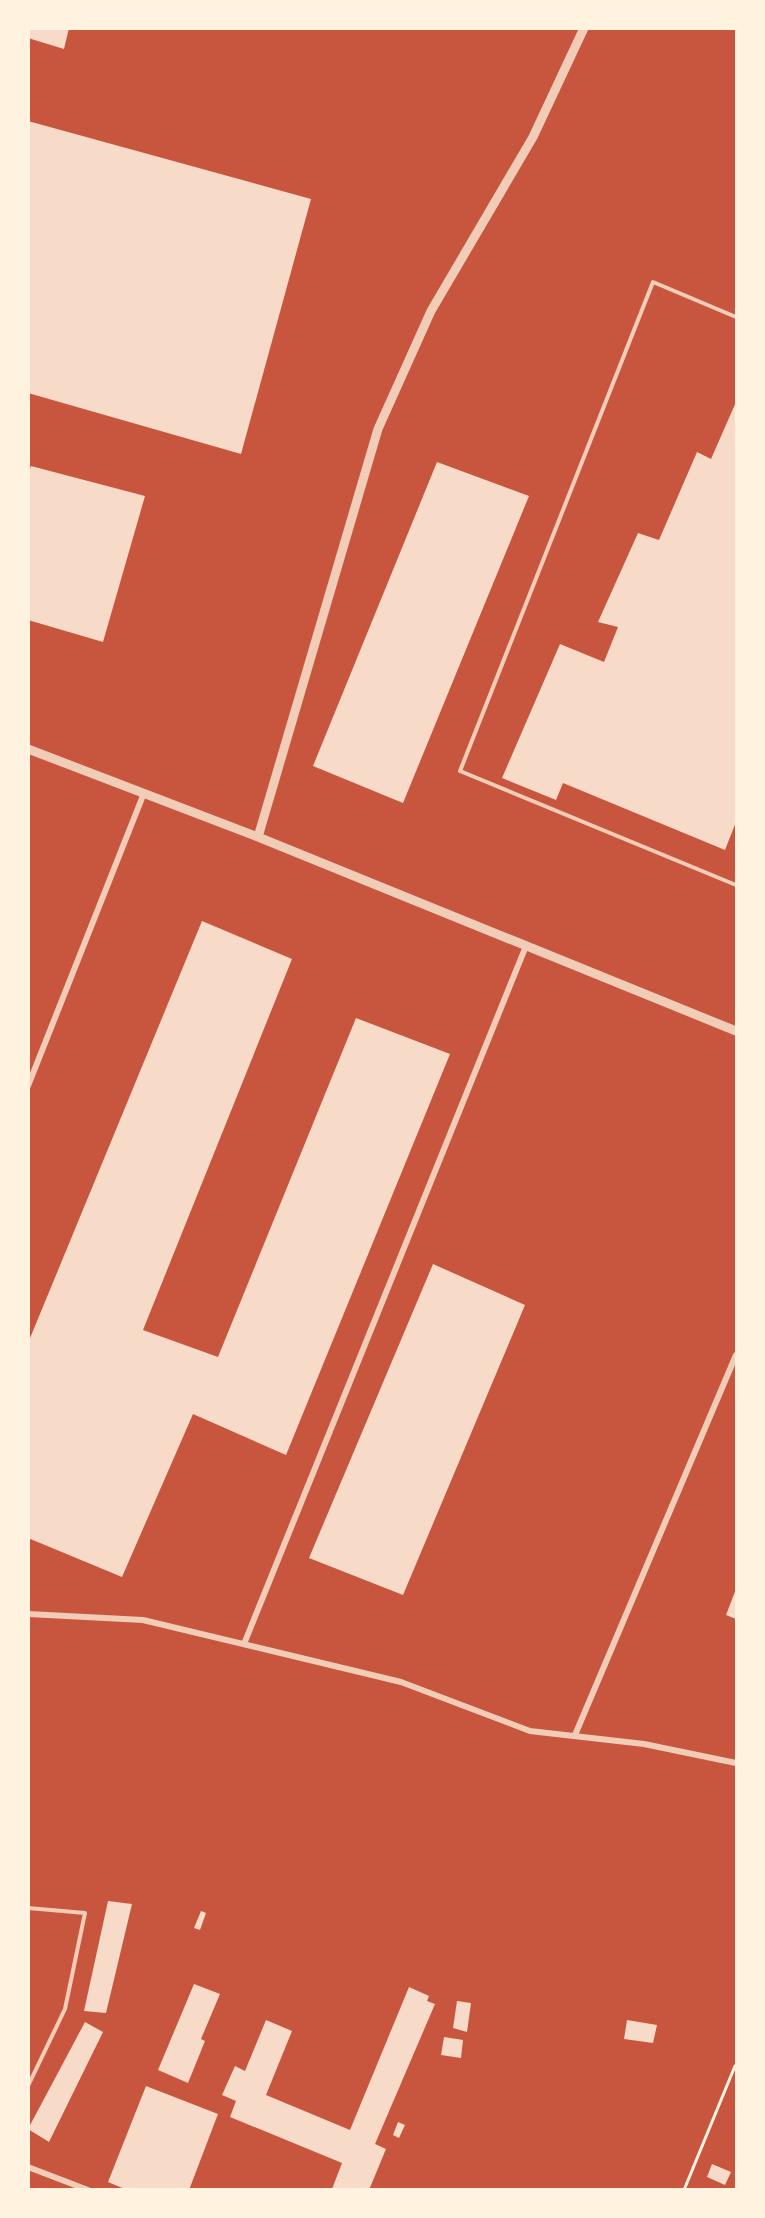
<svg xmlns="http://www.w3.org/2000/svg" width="765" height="2218" font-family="'PT Sans',sans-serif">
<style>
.building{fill:#f7dbc8}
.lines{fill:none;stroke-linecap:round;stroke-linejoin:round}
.path{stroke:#fff3e0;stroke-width:3}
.service{stroke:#f1ccb7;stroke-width:4}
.minor{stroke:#f1ccb7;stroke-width:6}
.tertiary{stroke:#f1ccb7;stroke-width:9}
</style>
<rect width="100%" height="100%" fill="#c8553d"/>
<path class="building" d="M28 28H69L64 49 28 38Z
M28 121 311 199 241 454 28 393Z
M736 402V822L725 850 563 783 556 800 502 778 560 644 604 662 618 627 598 622 638 533 659 540 697 452 711 459Z
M437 462 529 496 403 803 313 766Z
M31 466 145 496 103 642 28 620V475Z
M202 921 292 959 143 1330 218 1357 356 1018 450 1054 286 1455 193 1414 122 1577 28 1538V1343Z
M433 1264 525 1305 403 1595 309 1558Z
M736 1589V1619L726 1615Z
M108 1901 132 1904 106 2013 84 2011Z
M201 1911 206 1913 200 1930 194 1928Z
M194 1984 220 1994 201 2039 205 2041 188 2083 158 2070Z
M409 1987 429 1996 427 2001 435 2004 375 2144 386 2149 369 2190 332 2189 342 2163 230 2117 236 2101 222 2095 235 2066 245 2071 266 2020 292 2031 266 2095 350 2130Z
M457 2001 471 2003 467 2032 453 2028Z
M627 2020 657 2025 653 2043 624 2039Z
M85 2022 103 2032 49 2142 28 2129Z
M444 2037 463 2040 461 2058 441 2055Z
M146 2086 218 2114 189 2190H127L108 2182Z
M398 2122 405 2125 399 2138 393 2135Z
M712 2164 731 2172 725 2185 707 2177Z"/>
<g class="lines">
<path class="path" d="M684 2190 735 2066"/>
<path class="service" d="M736 317 653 282 460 771 736 885
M28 1908 85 1913 65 2009 28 2086"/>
<path class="minor" d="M28 1086 144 793
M28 1614 143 1620 401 1682 530 1731 644 1744 736 1763
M244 1644 526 946
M575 1735 736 1355
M28 2167 88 2190"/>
<path class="tertiary" d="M28 749 258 837 736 1031
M258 837 378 429 431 311 533 137 584 28"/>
</g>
<rect width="765" height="2218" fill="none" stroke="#fff3e0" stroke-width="60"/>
</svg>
